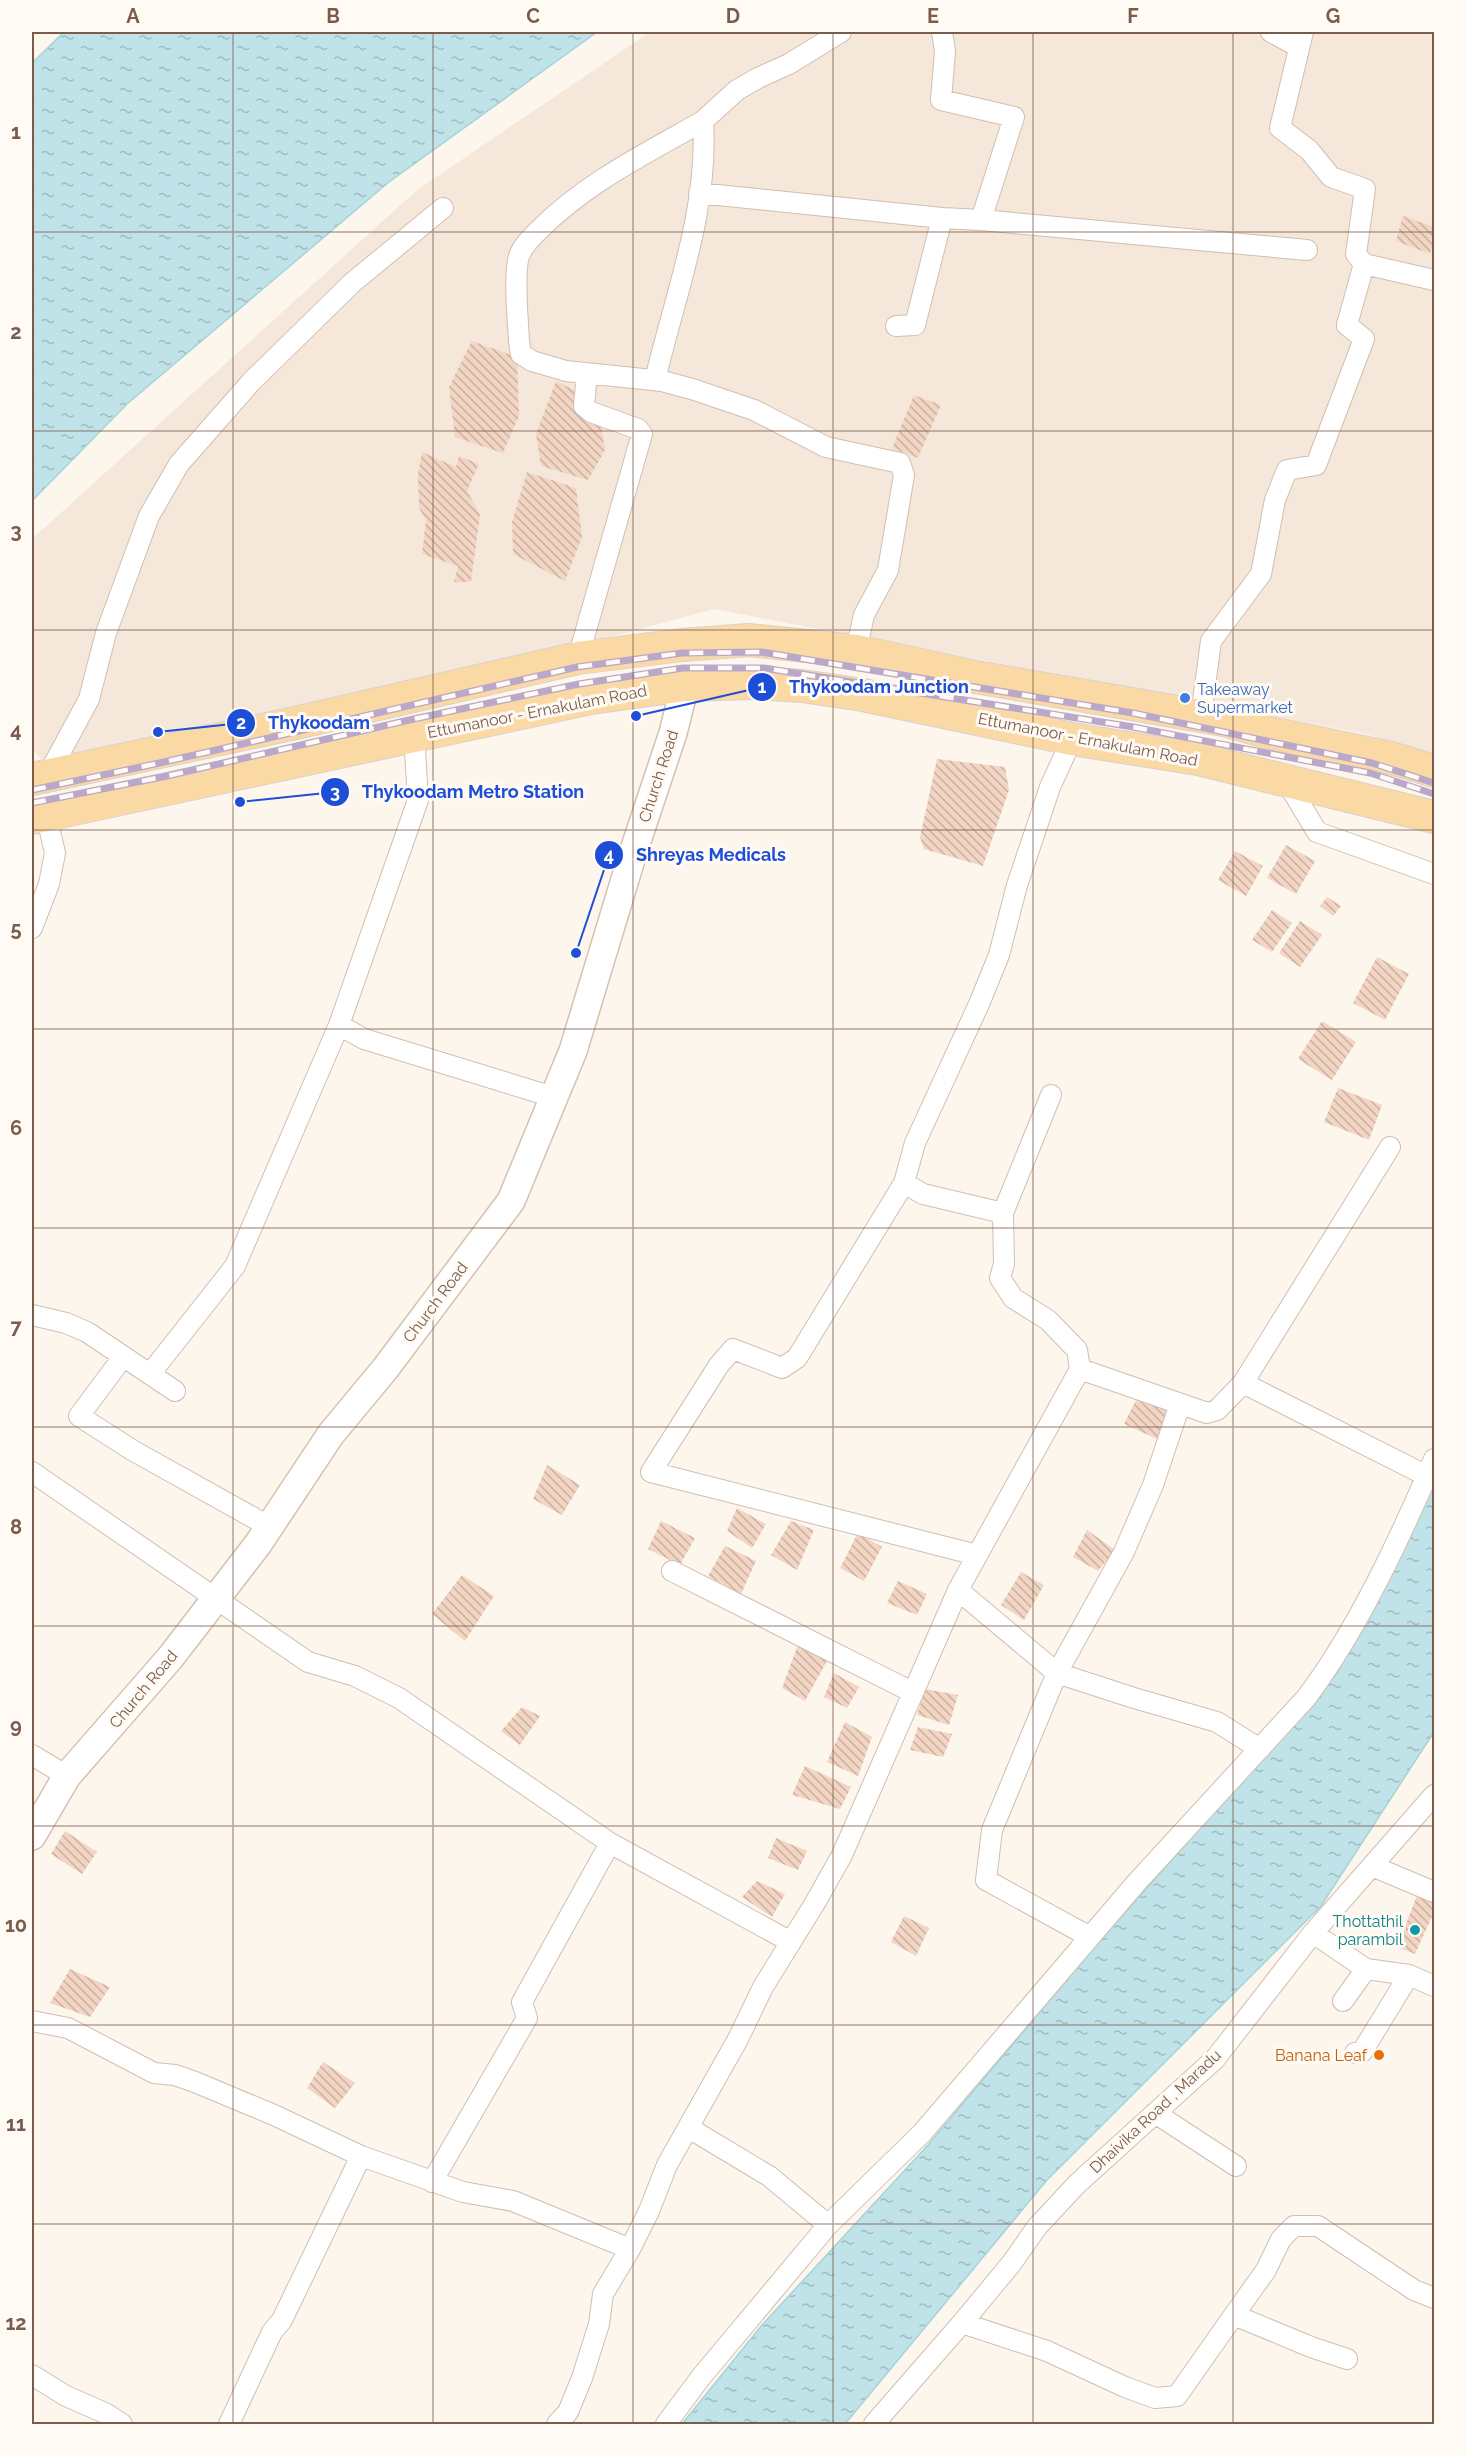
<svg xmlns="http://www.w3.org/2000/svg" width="1466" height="2456" font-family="Raleway,sans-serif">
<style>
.residential{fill:#f5e8da}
.water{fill:url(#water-ripples);stroke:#a5d3da;stroke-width:1.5}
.building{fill:url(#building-back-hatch)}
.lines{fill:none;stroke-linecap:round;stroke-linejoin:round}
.street-casing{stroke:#d1beb0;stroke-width:22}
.secondary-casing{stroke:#d6c0b0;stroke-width:30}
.primary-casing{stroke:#dad1cd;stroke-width:34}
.street{stroke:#fff;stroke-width:20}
.secondary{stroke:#fff;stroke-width:27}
.primary{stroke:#fbd9a5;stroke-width:32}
.rail-casing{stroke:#b9a8c9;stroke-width:7}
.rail{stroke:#fffaf3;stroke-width:4.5;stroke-dasharray:14;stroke-linecap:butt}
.grid{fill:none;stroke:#7a5c4d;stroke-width:1.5;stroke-opacity:0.55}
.shop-dot{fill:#3f7fe0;stroke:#fffaf3;stroke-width:2}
.culture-dot{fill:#0f9aa8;stroke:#fffaf3;stroke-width:2}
.food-dot{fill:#e8710a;stroke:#fffaf3;stroke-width:2}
.labels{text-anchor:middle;stroke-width:6;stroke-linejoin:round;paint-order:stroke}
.shop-label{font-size:16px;fill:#366cbe;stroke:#fffaf3;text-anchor:start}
.street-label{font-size:16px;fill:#7a5c4d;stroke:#fffaf3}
.culture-label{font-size:16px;fill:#0d838f;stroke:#fffaf3;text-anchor:end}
.food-label{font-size:16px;fill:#c56008;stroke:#fffaf3;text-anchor:end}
.leader{fill:none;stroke:#1d4ed8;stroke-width:2}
.callout-dot{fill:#1d4ed8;stroke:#fffaf3;stroke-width:2}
.mark-label{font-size:18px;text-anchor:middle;font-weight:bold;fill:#fff}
.callout-label{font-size:18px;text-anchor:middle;font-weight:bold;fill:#1d4ed8;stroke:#fffaf3;stroke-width:6;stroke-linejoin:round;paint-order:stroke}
.neatline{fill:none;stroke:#7a5c4d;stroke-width:2}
.grid-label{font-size:20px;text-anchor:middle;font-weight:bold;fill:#7a5c4d}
</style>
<defs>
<pattern id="water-ripples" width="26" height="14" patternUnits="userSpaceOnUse" patternTransform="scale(1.5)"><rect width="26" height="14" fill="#bfe3e8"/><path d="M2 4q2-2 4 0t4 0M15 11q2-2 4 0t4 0" fill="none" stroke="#a0bbbe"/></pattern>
<pattern id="building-back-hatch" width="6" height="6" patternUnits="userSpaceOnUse" patternTransform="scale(1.5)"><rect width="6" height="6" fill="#f3d5c3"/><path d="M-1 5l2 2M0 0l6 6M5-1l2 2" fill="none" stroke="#cab0a1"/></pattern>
</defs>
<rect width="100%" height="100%" fill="#fdf6ec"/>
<path class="residential" d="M650 32H1434V755L1366 734 714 609 566 649 61 777 32 750V539L417 190Z"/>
<path class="water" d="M64 32H597L389 182 127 404 32 501V63Z
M1434 1479V1732L1321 1906 1047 2180 845 2424H682L762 2325 928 2145 1092 1950 1337 1673Z"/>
<path class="building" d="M1403 216 1434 227V240L1430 254 1396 241Z
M472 341 517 357 519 416 503 453 455 437 449 387Z
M556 381 580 393 600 420 605 450 588 480 541 466 536 434Z
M914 395 941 405 918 458 892 448Z
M422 452 456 467 459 456 479 464 467 491 480 514 471 582H454L458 566 422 554 426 520 419 508 418 475Z
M527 472 576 488 582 537 565 581 513 554 512 522Z
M937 759 1005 767 1009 790 983 866 924 849 920 837Z
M1286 845 1315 861 1296 894 1267 878Z
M1235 851 1263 866 1246 896 1218 880Z
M1327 897 1341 906 1333 916 1320 906Z
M1272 910 1292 923 1272 952 1252 940Z
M1300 921 1322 935 1300 967 1279 953Z
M1377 957 1409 974 1385 1020 1353 1003Z
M1322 1021 1356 1042 1332 1080 1298 1059Z
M1338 1088 1382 1105 1369 1140 1324 1122Z
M1136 1400 1172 1412 1159 1440 1124 1424Z
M547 1465 580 1485 562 1515 533 1499Z
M737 1508 766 1524 752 1548 727 1531Z
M661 1521 695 1538 680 1565 648 1549Z
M791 1521 814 1530 797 1570 771 1555Z
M1087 1530 1115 1550 1098 1571 1073 1557Z
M858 1533 882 1547 864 1581 840 1568Z
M725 1546 756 1561 741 1594 708 1576Z
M1021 1572 1044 1585 1024 1620 1001 1605Z
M462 1575 494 1596 465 1641 432 1614Z
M898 1581 927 1594 917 1615 887 1603Z
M799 1642 827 1661 805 1701 782 1688Z
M834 1673 859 1687 847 1708 824 1697Z
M925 1689 958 1695 949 1725 917 1715Z
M522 1707 540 1716 520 1745 501 1731Z
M845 1722 872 1737 858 1776 827 1762Z
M918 1727 952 1734 943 1757 910 1750Z
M805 1766 851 1787 840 1809 792 1795Z
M65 1831 97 1852 82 1874 51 1854Z
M776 1838 807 1851 798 1870 768 1858Z
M757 1881 785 1894 772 1917 742 1897Z
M1418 1893 1434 1900V1912L1415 1954 1397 1947Z
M904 1916 929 1928 916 1956 891 1942Z
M70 1969 110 1987 90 2017 50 2003Z
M323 2062 355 2083 335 2108 307 2088Z"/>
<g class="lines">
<g class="street-casing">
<path id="street" d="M1271 32 1299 47
M703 121 737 90 758 78 789 64 841 32
M699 193 942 218
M981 220 1307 250
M1364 264 1434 280
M896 326 915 325 942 218 981 220 1014 117 941 100 945 51 942 32
M655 380C675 295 709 209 703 121 645 154 587 182 539 230 531 238 520 248 518 260 514 284 518 317 519 342L521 354 532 361 566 371 662 381 692 389 754 410 826 447 900 463 904 475 888 570 864 615 856 651
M578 658 642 434 638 429 591 412 584 406 587 373
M1201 716 1211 641 1261 574 1275 500 1287 470 1316 465 1364 339 1347 325 1364 264 1356 254 1365 189 1331 177 1309 150 1280 128 1303 32
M48 775 89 699 106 633 149 516 179 464 251 382 352 283 443 208
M1285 779 1317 832 1434 874
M32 928 49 884 55 853 46 814
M339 1025 364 1039 553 1097
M904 1183 797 1358 782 1368 733 1349 719 1365 651 1472 977 1555
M1003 1213 1051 1095
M32 1315 66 1323 87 1332 175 1391
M123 1357 79 1416 132 1450 270 1527
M1080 1369 1207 1413 1217 1410 1243 1383 1427 1476
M150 1374 235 1266 339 1025 418 800 414 734
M1243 1383 1390 1147
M32 1472 308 1662 355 1676 399 1698 610 1843 791 1942
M672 1571 912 1692
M958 1590 1057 1673 1134 1698 1217 1722 1260 1749
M32 1755 67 1776
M1372 1866 1434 1892
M1313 1933 1366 1969 1409 1975 1434 1986
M1090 1937 986 1880 992 1830 1057 1673 1124 1552 1153 1485 1180 1404
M1343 2001 1366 1969
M32 2021 68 2028 154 2073 175 2075 195 2082 274 2115 361 2156 463 2192 513 2201 630 2249
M1355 2053 1362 2052 1409 1975
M1155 2113 1236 2166
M689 2128 769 2176 828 2225
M432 2182 527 2018 522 2002 610 1843
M962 2323 1047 2351 1125 2387 1155 2398 1177 2396 1234 2315
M1347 2359 1311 2347 1234 2315 1266 2270 1281 2239 1294 2226H1318L1414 2290 1434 2298
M32 2375 66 2396 105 2413 122 2424
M229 2424 272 2332 282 2320 361 2156
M557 2424 568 2412 582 2378 599 2324 603 2294 630 2249 649 2211 667 2165 738 2039 763 1987 815 1903 842 1855 958 1590 1080 1369 1077 1350 1048 1320 1013 1298 1000 1278 1004 1264 1003 1213 923 1194 904 1183 915 1143 979 1004 999 955 1017 885 1036 829 1050 787 1072 739
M666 2424 701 2377 828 2225 922 2133 1137 1882 1306 1698C1358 1629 1400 1538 1434 1459
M874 2424 962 2323 1011 2264 1037 2227 1077 2184 1215 2059 1313 1933 1434 1795"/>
</g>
<g class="secondary-casing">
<path id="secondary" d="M32 1836 67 1776 170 1658 258 1544 331 1434 385 1369 511 1201 573 1051 633 853 673 733 685 685"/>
</g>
<g class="primary-casing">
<path id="primary" d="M32 779 300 722 578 658 682 645 749 640 856 651 976 677 1224 720 1266 732 1391 758 1434 771
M32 818 591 698 685 685 753 683 802 686 863 695 1072 739 1198 759 1434 817"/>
</g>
<use href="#street" class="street"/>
<use href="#secondary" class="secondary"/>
<use href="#primary" class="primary"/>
<g class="rail-casing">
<path id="rail" d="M32 790 164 762 577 667 682 653 761 652 1133 713 1372 763 1434 783
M32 803 167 776 409 720 579 684 683 668H764L1133 727 1370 773 1434 794"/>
</g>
<use href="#rail" class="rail"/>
</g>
<path class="grid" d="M233 32V2424M433 32V2424M633 32V2424M833 32V2424M1033 32V2424M1233 32V2424M32 232H1434M32 431H1434M32 630H1434M32 830H1434M32 1029H1434M32 1228H1434M32 1427H1434M32 1626H1434M32 1826H1434M32 2025H1434M32 2224H1434"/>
<circle class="shop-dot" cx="1185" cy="698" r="6"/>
<circle class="culture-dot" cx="1415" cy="1930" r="6"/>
<circle class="food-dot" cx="1379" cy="2055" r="6"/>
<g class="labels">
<g class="shop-label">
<text x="1197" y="695">Takeaway<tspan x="1197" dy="18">Supermarket</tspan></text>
</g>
<g class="street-label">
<text transform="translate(537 711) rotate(-11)" y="6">Ettumanoor - Ernakulam Road</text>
<text transform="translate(1088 739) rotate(11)" y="6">Ettumanoor - Ernakulam Road</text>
<text transform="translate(658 776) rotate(-72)" y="6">Church Road</text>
<text transform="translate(435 1302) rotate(-53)" y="6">Church Road</text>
<text transform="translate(143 1689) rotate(-50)" y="6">Church Road</text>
<text transform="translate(1155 2111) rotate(-43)" y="6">Dhaivika Road , Maradu</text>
</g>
<g class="culture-label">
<text x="1403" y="1927">Thottathil<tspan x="1403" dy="18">parambil</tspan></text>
</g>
<g class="food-label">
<text x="1367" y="2061">Banana Leaf</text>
</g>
</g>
<path class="leader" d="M636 716L762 687M158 732L241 723M240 802L335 792M576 953L609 855"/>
<g class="callout-dot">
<circle cx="636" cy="716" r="6"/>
<circle cx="158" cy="732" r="6"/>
<circle cx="240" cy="802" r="6"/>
<circle cx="576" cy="953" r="6"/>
<circle cx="762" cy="687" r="15"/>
<circle cx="241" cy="723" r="15"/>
<circle cx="335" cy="792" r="15"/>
<circle cx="609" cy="855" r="15"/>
</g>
<g class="mark-label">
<text x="762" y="693">1</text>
<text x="241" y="729">2</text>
<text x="335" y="798">3</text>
<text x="609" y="861">4</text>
</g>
<g class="callout-label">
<text x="879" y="693">Thykoodam Junction</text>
<text x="319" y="729">Thykoodam</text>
<text x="473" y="798">Thykoodam Metro Station</text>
<text x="711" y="861">Shreyas Medicals</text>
</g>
<rect width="1466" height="2456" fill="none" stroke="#fffaf3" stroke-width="66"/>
<rect x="33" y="33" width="1400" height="2390" class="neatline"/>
<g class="grid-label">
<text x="133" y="23">A</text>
<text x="333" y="23">B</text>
<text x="533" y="23">C</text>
<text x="733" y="23">D</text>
<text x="933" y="23">E</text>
<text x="1133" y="23">F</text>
<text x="1333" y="23">G</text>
<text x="16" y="139">1</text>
<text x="16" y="339">2</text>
<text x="16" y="538">3</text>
<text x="16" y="737">4</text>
<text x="16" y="936">5</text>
<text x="16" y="1135">6</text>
<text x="16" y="1334">7</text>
<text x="16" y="1534">8</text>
<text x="16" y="1733">9</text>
<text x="16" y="1932">10</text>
<text x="16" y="2131">11</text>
<text x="16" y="2330">12</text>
</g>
</svg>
